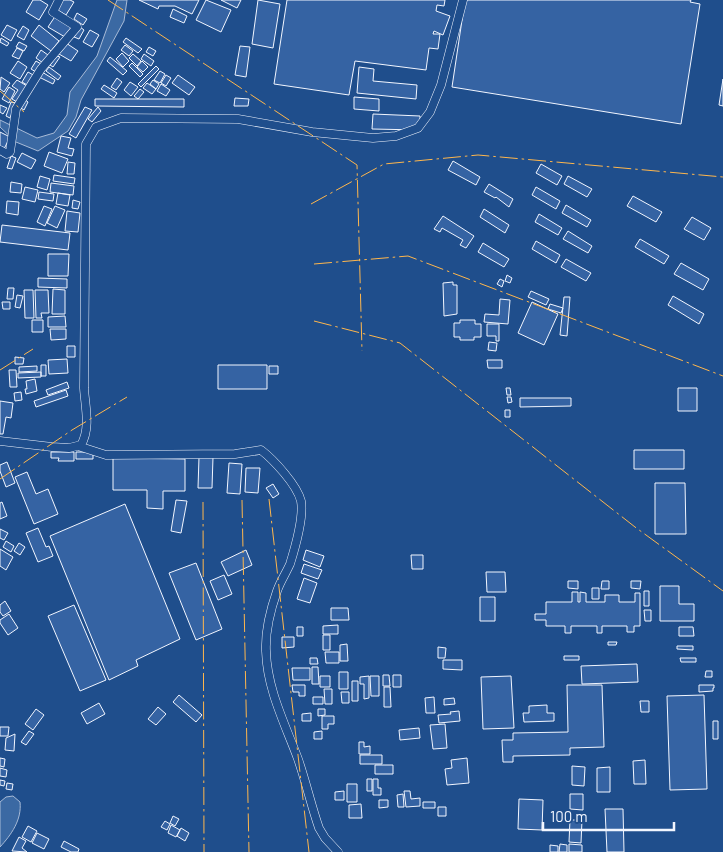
<svg xmlns="http://www.w3.org/2000/svg" width="723" height="852" font-family="Barlow,sans-serif">
<style>
.water{fill:#3b69a3;stroke:#a8bbd7}
.building{fill:#3563a3;stroke:#f2f6ff}
.lines{fill:none;stroke-linecap:round;stroke-linejoin:round}
.street-casing{stroke:#f2f6ff;stroke-width:9}
.street{stroke:#1f4e8c;stroke-width:8}
.power{stroke:#ffb74d;stroke-width:1;stroke-dasharray:18 4 2.5 4;stroke-linecap:butt}
</style>
<rect width="100%" height="100%" fill="#1f4e8c"/>
<path class="water" d="M117 0H127L124 21 81 100 76 117 68 131 38 151 16 142 0 127V120L37 138 54 133 67 115 70 92 97 56Z
M13 796 20 802C22 820 11 835 0 847V802L6 797Z"/>
<path class="building" d="M33 0H40L48 5 39 20 26 12Z
M61 0H70L74 2 66 15 56 9Z
M139 0H199L192 14 175 6H159L158 9Z
M206 0 231 10 221 32 196 20Z
M221 0H241L237 8Z
M258 0 280 4 273 48 252 44Z
M287 0H445L444 6 437 5 436 11 450 16 443 35 434 31 433 34H440L438 49 429 48 426 70 355 61 349 95 274 84Z
M465 0H691L690 2 700 4 681 124 452 87Z
M173 9 187 16 184 23 170 17Z
M77 13 87 19 83 25 74 19Z
M56 15 72 26 65 37 48 27Z
M7 25 17 30 11 41 1 35Z
M39 25 59 41 51 51 31 36Z
M23 26 29 30 24 40 17 36Z
M80 27 84 30 79 39 74 37Z
M90 30 99 35 92 47 83 42Z
M1 38 9 43 7 46 0 42Z
M126 38 142 49 138 53 123 42Z
M19 42 27 46 24 51 16 47Z
M66 43 78 51 71 61 59 54Z
M125 45 133 51 129 56 121 50Z
M240 46 250 47 246 77 235 75Z
M149 47 156 51 153 56 146 52Z
M17 48 23 51 19 59 12 56Z
M41 50 48 55 43 63 36 58Z
M122 53 129 61 123 67 116 59Z
M133 54 141 61 137 66 129 58Z
M144 54 154 61 151 66 141 59Z
M57 56 60 57 53 67 50 65Z
M110 57 127 71 123 75 107 61Z
M18 61 27 67 20 79 10 73Z
M36 61 41 64 36 72 31 69Z
M142 61 148 67 143 72 137 67Z
M132 63 143 74 140 77 129 66Z
M156 66 159 69 141 87 138 84Z
M49 67 61 76 58 80 46 71Z
M359 67 374 69 373 81 417 85 416 99 357 93Z
M160 71 165 74 160 83 154 80Z
M28 72 35 76 29 86 22 82Z
M42 72 55 80 53 84 39 77Z
M166 75 171 78 166 86 161 83Z
M178 75 195 87 189 95 172 83Z
M1 77 10 83 4 92 0 89Z
M117 78 122 82 116 90 111 87Z
M723 79V106L719 105Z
M17 80 27 86 17 102 12 99 18 90 12 86Z
M153 80 159 84 156 89 150 84Z
M130 82 138 87 131 96 124 90Z
M147 83 156 89 152 94 143 88Z
M161 84 170 90 166 96 157 91Z
M104 85 117 93 114 98 101 89Z
M9 87 15 91 9 103 2 99Z
M140 89 144 92 138 99 134 96Z
M354 97 379 99V111L354 109Z
M235 98 249 99 248 106H234Z
M24 99 28 102 24 110 19 107Z
M95 99H184V107L95 106Z
M11 102 16 103 10 118 6 116Z
M0 105 7 108 3 114 0 112Z
M85 107 92 110 76 138 69 134Z
M98 107 101 111 92 122 88 119Z
M373 114 420 116V130L372 129Z
M0 132 10 137 4 149 0 147Z
M61 136 71 138 68 148 74 149 72 156 57 152Z
M49 152 68 159 62 173 44 166Z
M22 153 36 160 31 169 17 162Z
M11 156 16 158 12 169 7 168Z
M453 161 480 177 476 185 448 170Z
M68 162 75 163 74 174H67Z
M541 164 562 176 557 185 536 173Z
M54 175 75 178 74 184 53 181Z
M40 176 50 179 47 190 37 187Z
M568 176 592 189 587 197 564 184Z
M11 182 22 184 21 193 10 192Z
M51 183 74 186 73 195 50 192Z
M489 184 513 199 509 207 496 197 495 198 484 192Z
M25 187 38 190 35 202 22 199Z
M536 187 560 201 556 209 532 195Z
M39 192 54 194 53 201 38 199Z
M58 193 70 195 68 206 56 204Z
M633 196 662 212 656 222 627 206Z
M73 200 80 202 78 209 72 208Z
M7 201 19 202 18 215 6 213Z
M566 205 591 220 587 227 562 213Z
M44 206 52 209 45 226 37 222Z
M55 206 65 210 57 228 47 223Z
M484 209 509 225 505 233 480 217Z
M67 211 80 213 78 232 65 231Z
M539 214 562 228 558 235 535 222Z
M443 216 474 236 466 248 460 245 463 240 442 228 440 232 434 229Z
M692 217 711 228 704 240 684 229Z
M2 225 70 233 68 250 0 242Z
M568 231 592 246 588 253 563 239Z
M640 239 669 256 664 264 635 247Z
M536 241 560 255 556 263 532 249Z
M483 243 509 259 504 267 478 252Z
M48 254H69L68 276H48Z
M566 259 591 273 586 281 561 267Z
M681 263 709 279 703 290 674 274Z
M507 275 512 278 510 283 505 281Z
M38 278 67 279V288L38 287Z
M500 279 504 281 502 287 497 284Z
M453 282V285H457V314L444 316 443 283Z
M8 288H14L13 299H7Z
M53 289 65 290V314H52Z
M24 290H33L34 318H25Z
M35 290H48L49 313H41L42 318H36Z
M531 291 549 299 546 305 528 297Z
M17 295 23 296 20 308 15 307Z
M673 296 704 314 699 324 668 305Z
M564 297H570L567 336 560 335Z
M500 299 510 300 508 324 484 322 485 314 499 315Z
M2 302H10V309H3Z
M532 302 558 314 544 345 518 333Z
M550 304 563 308 561 313 548 309Z
M65 316 66 327H48V317Z
M32 320H43V332H32Z
M460 320H475V324H481V337H474V340H460V337H454V323H460Z
M487 324H499V341H496V336H487Z
M50 329H66V339L51 340Z
M489 342 497 343 496 351 488 350Z
M67 346H75V357H67Z
M15 357 24 358 23 364H15Z
M67 359 68 373 49 374 48 360Z
M487 360H502V368H488Z
M41 365H46V376H41Z
M218 365H267V389H218Z
M37 366V371L19 372V367Z
M269 366H278V374H269Z
M9 370H16L17 387H10Z
M41 372V377L18 378V373Z
M35 379 37 391 26 394 25 389H27L26 381Z
M67 382 69 388 48 395 46 390Z
M506 388H510L511 395H507Z
M678 388H697V411H678Z
M66 390 68 396 36 407 34 401Z
M21 392 22 400 15 401 14 393Z
M507 397H511L512 402 508 403Z
M520 398H571V406L520 407Z
M0 401 13 403 11 418 6 417 3 434H0Z
M505 410H510V417H505Z
M634 450H684V469H634Z
M51 452H74V461H58L59 458H51Z
M76 452H93V459H76Z
M199 457H213L212 488H198Z
M113 458 185 459V491H163V509L147 508V490H113Z
M7 462 15 483 6 487 0 471V465Z
M229 463 242 464 240 494 227 493Z
M246 468H260L258 493 245 492Z
M27 472 36 494 48 489 58 514 34 524 15 477Z
M655 483H685L686 534H655Z
M273 484 279 494 273 498 266 488Z
M176 500 187 501 181 533 171 531Z
M2 502 7 516 0 519V503Z
M125 504 180 639 136 660 138 666 109 680 50 536Z
M38 528 46 547 49 546 53 556 38 562 26 533Z
M0 529 8 533 4 540 0 538Z
M6 541 14 546 11 552 3 547Z
M19 543 25 547 20 555 14 551Z
M0 549 13 557 6 570 0 566Z
M246 550 252 565 228 576 221 562Z
M306 550 324 556 320 567 303 560Z
M411 555H423V569H412Z
M196 563 222 629 196 640 169 573Z
M304 564 322 570 318 579 301 573Z
M486 572H505L506 592H487Z
M224 575 232 594 218 600 210 581Z
M304 578 317 583 310 603 297 599Z
M568 581H578V589L568 588Z
M602 581H609V589H601Z
M631 581H641L640 589 631 588Z
M660 586H679V604H694V621H660Z
M592 588H599V599H592Z
M644 591H649V606H644Z
M572 592H578V602H580V592L586 593V602H605V595H619V602H635V593H640V626H634V632H627V626H602V633H597V626H571V633H565V626H546V620H535V614H546V602H572Z
M480 597H495V621H480Z
M5 601 11 611 3 616 0 612V605Z
M74 605 106 680 80 691 48 616Z
M331 608H348L349 620H331Z
M644 610H651V621H645Z
M9 614 18 628 8 635 0 623V620Z
M338 625V634H323V626Z
M297 627H303V636H297Z
M679 627H693L694 636H679Z
M323 635H330V650H323Z
M282 637H294V647L282 648Z
M608 642H617L616 645H608Z
M347 644 348 661H340V645Z
M677 646H693V650L677 649Z
M438 647 446 648 445 658H438Z
M325 652H339V663H326Z
M564 656H579V660H564Z
M310 658H317L318 664H310Z
M680 658H696V662H681Z
M443 660H462V670L443 669Z
M637 664 638 682 582 684 581 666Z
M312 667H318L319 684H312Z
M292 668H310V680H293Z
M706 671H712V677H705Z
M339 672H348V689H339Z
M383 675H389L390 686H383Z
M393 675H401V687H393Z
M320 676H330V687H320Z
M369 676V698L364 699V684H360V677Z
M370 676H379V696H371Z
M511 676 514 728 483 729 481 677Z
M352 681H358V701H352Z
M292 685H305V696H299V692H293Z
M567 685H602L604 747 570 748V755L513 756V762H503L502 740H513V733L568 732Z
M699 685H714V688H713V691L699 692Z
M384 687H390L391 707H384Z
M324 689H332V704H325Z
M341 692H349V703H342Z
M179 695 202 715 196 722 173 702Z
M704 695 707 789 670 790 667 696Z
M313 697H323V704H313Z
M434 697 435 713H426L425 698Z
M454 698 455 704 444 705V699Z
M640 701H649V712H641Z
M99 703 105 714 87 724 81 713Z
M547 705V713H554V721L524 722 523 713H529V706Z
M158 707 166 714 156 725 148 719Z
M36 709 44 715 33 730 25 724Z
M318 709H325V715L318 716Z
M459 711 460 721 439 723 438 715 451 714 450 712Z
M311 713V721H302V714Z
M322 716H334V724H328V729H322Z
M713 721H718V739H713Z
M445 724 447 748 433 749 430 725Z
M0 727H9L8 736H0Z
M419 728 420 738 400 740 399 730Z
M29 731 34 734 26 745 21 742Z
M322 731V739H314V732Z
M15 734 14 751 5 750 6 738Z
M359 742H364V747L370 746V754H359Z
M360 755H382V764H360Z
M0 758 5 759 4 767 0 766Z
M467 758 469 783 447 785 445 769 452 768 451 760Z
M645 760 646 784H634L633 761Z
M375 765H393V774H375Z
M572 766 585 767 584 786 572 785Z
M610 767V792H597V768Z
M0 768 7 770 6 777 0 776Z
M367 779H372V791H367Z
M373 779H378V788H381V795H373Z
M0 780 5 781 4 786 0 785Z
M7 783 13 784 12 790 6 789Z
M347 784H357V802H347Z
M344 791V800H335V792Z
M404 791H410L411 799 420 798V806L406 807Z
M403 794 404 807H398L397 795Z
M570 794H583V810L570 809Z
M519 799 543 800 542 830 518 829Z
M379 800H388V807L379 808Z
M423 802H435V808H423Z
M361 804 362 818H349V805Z
M438 807H446V816H438Z
M605 809H623L624 852H607Z
M173 816 179 819 175 826 170 823Z
M570 820H582L581 843 569 842Z
M165 821 170 824 167 830 161 827Z
M171 825 180 830 176 837 168 833Z
M28 826 37 831 31 842 22 837Z
M181 828 189 833 185 841 177 836Z
M37 833 49 839 44 849 32 843Z
M19 837 26 841 22 848 27 852 12 851Z
M64 841 79 849 78 852H71L61 847Z
M560 844 567 845V852H559Z
M569 844 582 845V852H569Z
M550 845 558 846V852H550Z"/>
<g class="lines">
<g class="street-casing">
<path id="street" d="M0 150 7 154 10 152 16 109 41 69 77 27 53 12 59 0
M0 441 52 447 69 448 81 445C91 428 85 406 84 388L86 144 96 127 121 118 238 119 312 132 373 138 396 136 418 128 430 112 441 85 463 0
M78 446 106 455 235 454 261 450C274 460 297 485 301 501 304 518 295 548 290 564 286 573 280 582 277 591 270 611 265 630 266 651 267 689 285 724 298 759 306 782 311 805 319 828L325 838 338 852"/>
</g>
<use href="#street" class="street"/>
<path class="power" d="M108 0 357 165 362 351
M0 91 24 112
M311 204 384 164 478 155 723 177
M314 264 408 256 723 376
M314 321 400 343 635 527 723 591
M0 370 33 349
M0 479 72 430 127 397
M269 499 309 852
M242 500 249 852
M203 502 204 852"/>
</g>
<path d="M543 822v8h131v-8" fill="none" stroke="#f2f6ff" stroke-width="2.5"/>
<text x="550" y="822" font-size="15" fill="#f2f6ff" stroke="#1f4e8c" stroke-width="4" paint-order="stroke">100 m</text>
</svg>
